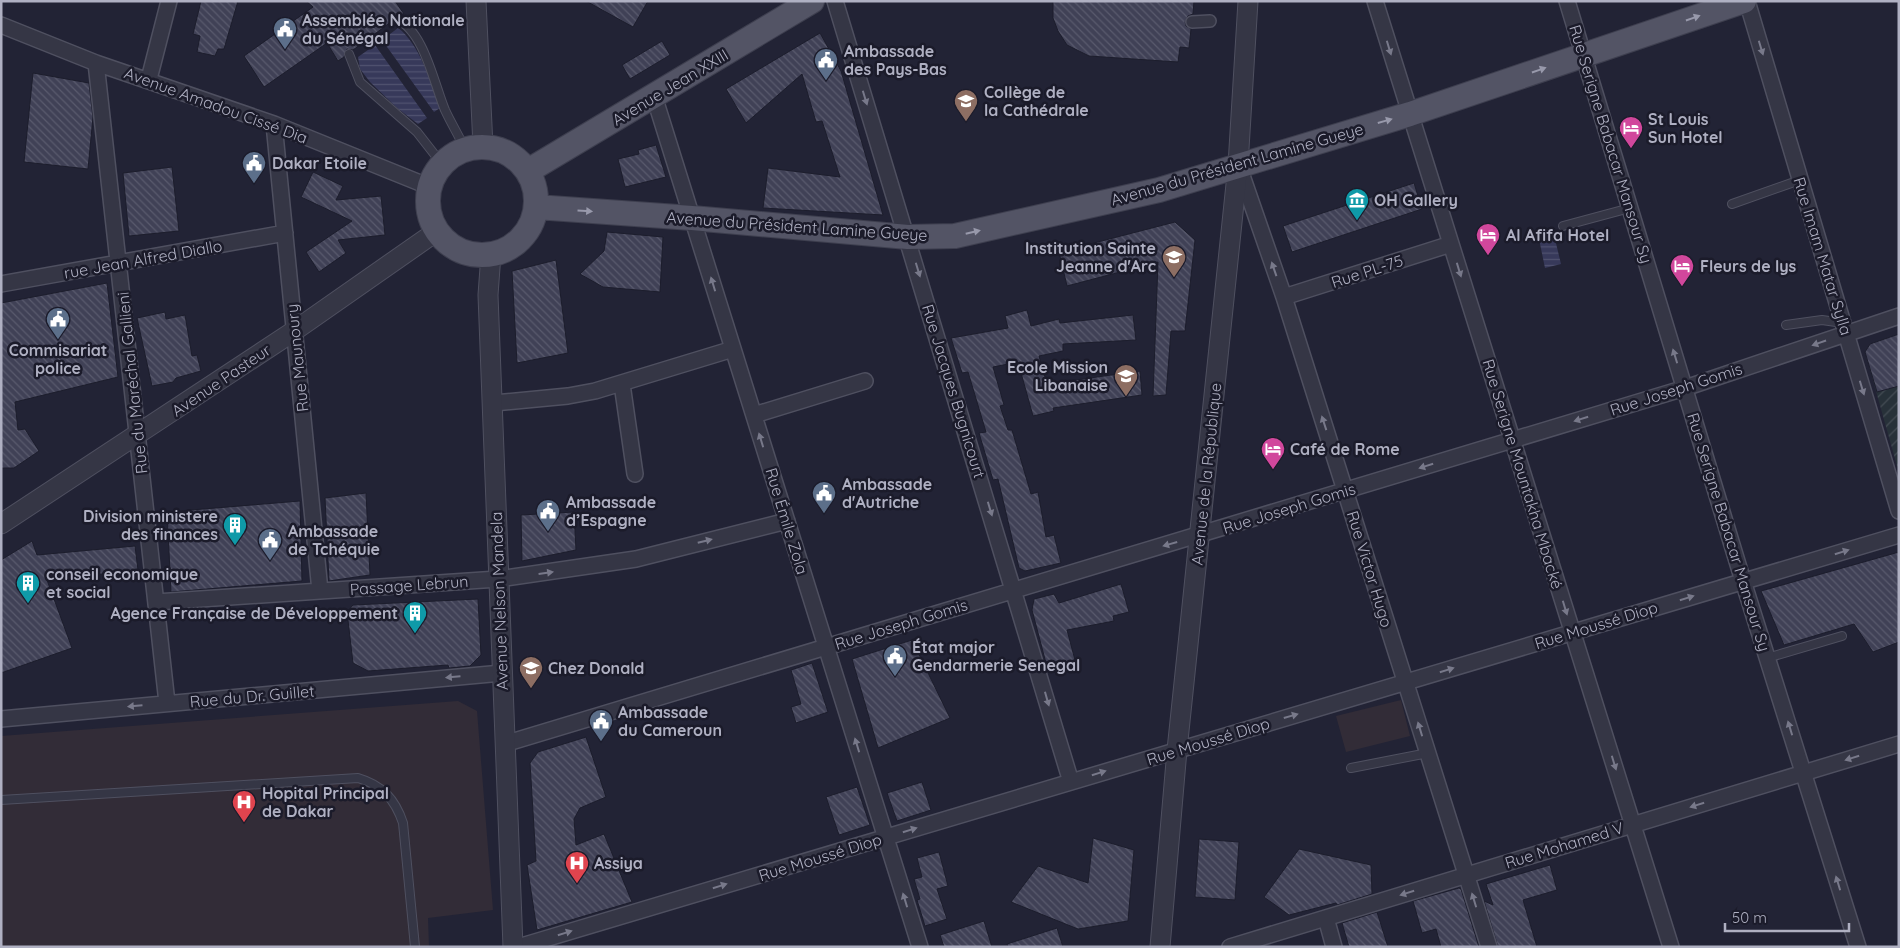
<svg xmlns="http://www.w3.org/2000/svg" width="1900" height="948" font-family="Quicksand,sans-serif">
<style>
.medical{fill:#322c37}
.garden{fill:url(#garden-furrows)}
.water{fill:url(#water-rules)}
.building{fill:url(#building-back-hatch);stroke:#1c1d2c}
.lines{fill:none;stroke-linecap:round;stroke-linejoin:round}
.service-casing{stroke:#4f5060;stroke-width:10}
.pedestrian-casing{stroke:#4f5060;stroke-width:14}
.minor-casing{stroke:#4f5060;stroke-width:18}
.tertiary-casing{stroke:#4f5060;stroke-width:21}
.primary-casing{stroke:#3e3f4f;stroke-width:26}
.service{stroke:#353645;stroke-width:8}
.pedestrian{stroke:#353645;stroke-width:11}
.minor{stroke:#353645;stroke-width:15}
.tertiary{stroke:#353645;stroke-width:19}
.primary{stroke:#535465;stroke-width:24}
.oneway{fill:#9899ab}
.oneway2{fill:#78798a}
.labels{text-anchor:middle;stroke-width:5;stroke-linejoin:round;paint-order:stroke}
.poi-label{font-size:16px;font-weight:bold;fill:#afb0c2;stroke:#1b1b2a;text-anchor:start}
.street-label{font-size:16px;fill:#afb0c2;stroke:#1b1b2a}
</style>
<defs>
<pattern id="garden-furrows" width="10" height="10" patternUnits="userSpaceOnUse" patternTransform="scale(1.25)"><rect width="10" height="10" fill="#273139"/><path d="M-1 1l2-2M0 10L10 0M9 11l2-2" fill="none" stroke="#444c54"/></pattern>
<pattern id="water-rules" width="6" height="5" patternUnits="userSpaceOnUse" patternTransform="scale(1.25)"><rect width="6" height="5" fill="#37395a"/><path d="M0 2.5h6" fill="none" stroke="#515370"/></pattern>
<pattern id="building-back-hatch" width="6" height="6" patternUnits="userSpaceOnUse" patternTransform="scale(1.25)"><rect width="6" height="6" fill="#404156"/><path d="M-1 5l2 2M0 0l6 6M5-1l2 2" fill="none" stroke="#595a6d"/></pattern>
</defs>
<rect width="100%" height="100%" fill="#222335"/>
<path class="medical" d="M1401 700 1410 736 1346 752 1336 716Z
M458 701 477 711 493 910 428 918 429 947H1V736Z"/>
<path class="garden" d="M1899 334V473L1865 352 1870 344Z"/>
<path class="water" d="M398 28C419 43 432 84 440 108L434 112 382 40Z
M375 45 427 118 418 124 397 108 370 82 360 69 358 57Z
M1554 235 1561 264 1545 268 1539 239Z"/>
<path class="building" d="M201 1H238L224 49H218L215 56 197 52 200 36 193 34Z
M306 1H395L404 14H393L391 22 353 50 347 49 344 57 338 61 327 43 264 87 244 56 313 7Z
M586 1H648L633 27Z
M1053 1H1194L1193 14 1188 16 1185 22 1186 26 1191 29 1189 48 1180 47 1178 62 1089 56 1067 45 1058 31 1053 18Z
M820 33 841 71 883 215 763 208 768 168 840 177 822 121 816 122 802 74 746 123 726 89Z
M662 41 670 55 630 79 622 65Z
M33 73 89 83 93 117 88 169 24 162Z
M656 145 666 177 625 187 618 159 639 154 638 150Z
M172 167 179 231 129 236 123 173Z
M313 172 343 186 336 200 381 196 385 235 338 240 346 253 319 272 306 252 352 221 301 197Z
M1414 183 1422 209 1292 252 1283 226Z
M1175 222 1195 240 1185 331H1171L1166 395 1153 396 1158 262 1067 286 1059 252Z
M607 232 663 237 660 292 603 287 580 274 604 251Z
M556 260 568 353 517 363 512 271Z
M107 283 118 377 15 402 18 430 25 429 39 451 14 468H1V303Z
M1027 310 1031 326 1059 319 1060 323 1133 315 1136 340 1063 344V351L1039 356 1047 384 1140 371 1142 395 1053 408 1054 411 1033 416 1018 362 993 367 1004 405 1000 406 1008 430H1012L1031 494 1038 492 1046 537 1054 535 1061 563 1025 571 1019 568 998 479 993 480 979 433 986 432 968 372 962 373 951 338 1008 328 1005 316Z
M165 312 166 319 185 315 192 356 197 355 201 371 176 378 173 382 152 386 137 318Z
M1899 334V386L1877 392 1865 352 1870 344Z
M366 493 370 575 329 581 325 498Z
M300 501 302 581 171 592 167 512Z
M574 512 576 550 522 561 521 515Z
M32 541 37 555 135 546 138 570 47 580 72 648 1 673V560Z
M1899 552V642L1873 652 1854 624 1784 645 1761 591Z
M1121 584 1129 612 1113 616 1114 621 1067 630 1075 660 1047 667 1032 610 1034 599 1054 594 1059 603Z
M478 599 481 655 470 666 449 668 448 665 368 671 353 663 347 612 353 605Z
M912 640 950 718 878 748 852 659Z
M812 663 828 712 796 723 791 707 801 704 791 670Z
M586 737 606 797 580 808 574 819 576 845 604 834 632 902 537 930 527 865 536 861 530 763 538 752Z
M922 782 931 810 897 821 887 793Z
M857 787 870 825 839 835 826 797Z
M1093 838 1134 850 1128 921 1078 929 1011 902 1038 866 1088 883Z
M1199 839 1239 842 1235 900 1195 897Z
M1299 849 1371 865 1372 894 1337 905 1336 903 1289 915 1264 897Z
M939 852 948 886 937 889 947 919 925 926 917 900 920 899 914 879 922 877 917 858Z
M1550 865 1557 890 1523 900 1537 947H1498L1484 901 1493 905 1486 884Z
M1459 888 1461 889 1479 947H1441L1436 929 1422 933 1413 901Z
M1377 912 1388 947H1349L1342 923Z
M984 921 992 947H944L940 935Z
M1057 928 1063 947H1008L1007 944Z"/>
<g class="lines">
<g class="service-casing">
<path id="service" d="M396 19C424 30 434 84 445 110 451 123 459 136 465 149
M349 54 360 82 417 132 442 164
M1732 204 1800 180
M1563 226 1630 208
M1786 325 1822 320 1843 323
M1767 658 1842 636
M1351 768 1428 753
M1 800 358 778C382 785 395 799 403 823L415 947"/>
</g>
<g class="pedestrian-casing">
<path id="pedestrian" d="M1192 22 1210 21"/>
</g>
<g class="minor-casing">
<path id="minor" d="M835 1 1071 782
M1375 1 1671 947
M1567 1 1743 581 1858 947
M1747 1 1899 511
M1 25 96 63 274 124 430 187
M96 63 167 703
M149 79 169 1
M654 96 920 947
M274 124 320 591
M1239 167 1284 297 1489 947
M1 284 285 233
M1284 297 1451 244
M622 384 635 474
M494 403 568 396 595 391 733 349
M754 415 865 381
M156 602 498 579 636 559 787 521
M1 719 502 673
M504 744 1685 388 1899 316
M1326 918 1334 947
M518 947 1899 535
M1230 947 1899 744"/>
</g>
<g class="tertiary-casing">
<path id="tertiary" d="M476 1 483 146
M491 254 488 295 513 947
M1 524 294 331 437 231
M1160 947 1177 750 1238 165 1248 1"/>
</g>
<g class="primary-casing">
<path id="primary" d="M428 201a54 54 0 1 1 108 0a54 54 0 1 1-108 0Z
M528 171 812 1
M536 207 692 218 908 237 955 236 1159 190 1410 114 1744 1"/>
</g>
<use href="#service" class="service"/>
<use href="#pedestrian" class="pedestrian"/>
<use href="#minor" class="minor"/>
<use href="#tertiary" class="tertiary"/>
<use href="#primary" class="primary"/>
</g>
<defs><path id="oneway-solid" d="M-6-.8H1V-3.2L6.5 0L1 3.2V.8H-6Z" transform="scale(1.25)"/></defs>
<g class="oneway">
<use href="#oneway-solid" transform="translate(1693 18) rotate(-19)"/>
<use href="#oneway-solid" transform="translate(1539 70) rotate(-19)"/>
<use href="#oneway-solid" transform="translate(1385 121) rotate(-16)"/>
<use href="#oneway-solid" transform="translate(585 211) rotate(4)"/>
<use href="#oneway-solid" transform="translate(973 232) rotate(-13)"/>
</g>
<g class="oneway2">
<use href="#oneway-solid" transform="translate(1389 48) rotate(73)"/>
<use href="#oneway-solid" transform="translate(1761 48) rotate(73)"/>
<use href="#oneway-solid" transform="translate(865 98) rotate(73)"/>
<use href="#oneway-solid" transform="translate(1274 269) rotate(-109)"/>
<use href="#oneway-solid" transform="translate(918 270) rotate(73)"/>
<use href="#oneway-solid" transform="translate(1459 270) rotate(73)"/>
<use href="#oneway-solid" transform="translate(713 284) rotate(-107)"/>
<use href="#oneway-solid" transform="translate(1819 343) rotate(161)"/>
<use href="#oneway-solid" transform="translate(1675 356) rotate(-107)"/>
<use href="#oneway-solid" transform="translate(1862 388) rotate(73)"/>
<use href="#oneway-solid" transform="translate(1581 419) rotate(163)"/>
<use href="#oneway-solid" transform="translate(1324 423) rotate(-108)"/>
<use href="#oneway-solid" transform="translate(761 440) rotate(-107)"/>
<use href="#oneway-solid" transform="translate(1426 466) rotate(163)"/>
<use href="#oneway-solid" transform="translate(990 509) rotate(73)"/>
<use href="#oneway-solid" transform="translate(705 541) rotate(-14)"/>
<use href="#oneway-solid" transform="translate(1170 544) rotate(164)"/>
<use href="#oneway-solid" transform="translate(1842 552) rotate(-17)"/>
<use href="#oneway-solid" transform="translate(546 573) rotate(-8)"/>
<use href="#oneway-solid" transform="translate(1687 598) rotate(-17)"/>
<use href="#oneway-solid" transform="translate(1565 608) rotate(73)"/>
<use href="#oneway-solid" transform="translate(1447 670) rotate(-17)"/>
<use href="#oneway-solid" transform="translate(453 677) rotate(175)"/>
<use href="#oneway-solid" transform="translate(1047 699) rotate(74)"/>
<use href="#oneway-solid" transform="translate(135 706) rotate(175)"/>
<use href="#oneway-solid" transform="translate(1291 716) rotate(-16)"/>
<use href="#oneway-solid" transform="translate(1790 728) rotate(-107)"/>
<use href="#oneway-solid" transform="translate(1420 729) rotate(-107)"/>
<use href="#oneway-solid" transform="translate(857 745) rotate(-107)"/>
<use href="#oneway-solid" transform="translate(1852 758) rotate(163)"/>
<use href="#oneway-solid" transform="translate(1614 763) rotate(73)"/>
<use href="#oneway-solid" transform="translate(1099 773) rotate(-17)"/>
<use href="#oneway-solid" transform="translate(1697 805) rotate(163)"/>
<use href="#oneway-solid" transform="translate(910 830) rotate(-17)"/>
<use href="#oneway-solid" transform="translate(1838 883) rotate(-107)"/>
<use href="#oneway-solid" transform="translate(720 886) rotate(-17)"/>
<use href="#oneway-solid" transform="translate(1407 893) rotate(163)"/>
<use href="#oneway-solid" transform="translate(905 900) rotate(-107)"/>
<use href="#oneway-solid" transform="translate(1474 900) rotate(-107)"/>
<use href="#oneway-solid" transform="translate(565 933) rotate(-17)"/>
</g>
<defs>
<g id="civic-pin" transform="scale(1.25)"><path d="M0 17L-7.5 6A9.5 9.5 0 1 1 7.5 6Z" fill="#5c6f8a" stroke="#1b1b2a"/><path d="M-.6-6.5H3V-4.5H.6V-3L4-1V1h2V6H-6V1h2V-1L-.6-3ZM-1.2 2.5V6h2.4V2.5Z" fill="#fff"/></g>
<g id="school-pin" transform="scale(1.25)"><path d="M0 17L-7.5 6A9.5 9.5 0 1 1 7.5 6Z" fill="#8d6e63" stroke="#1b1b2a"/><path d="M0-5L7-2L0 1L-7-2ZM-4 1L0 2.5L4 1V4Q0 6-4 4Z" fill="#fff"/></g>
<g id="hotel-pin" transform="scale(1.25)"><path d="M0 17L-7.5 6A9.5 9.5 0 1 1 7.5 6Z" fill="#d1479c" stroke="#1b1b2a"/><path d="M-6-4.5h1.5V1H6V5H4.5V3h-9V5H-6ZM-4 0a1.8 1.8 0 1 1 3.6 0ZM.5 0V-2.5h3Q6-2.5 6 0Z" fill="#fff"/></g>
<g id="museum-pin" transform="scale(1.25)"><path d="M0 17L-7.5 6A9.5 9.5 0 1 1 7.5 6Z" fill="#0f9aa8" stroke="#1b1b2a"/><path d="M0-6L6-3V-2H-6V-3ZM-5-1h2V3h-2ZM-1-1h2V3h-2ZM3-1h2V3H3ZM-6 4H6V6H-6Z" fill="#fff"/></g>
<g id="building-pin" transform="scale(1.25)"><path d="M0 17L-7.5 6A9.5 9.5 0 1 1 7.5 6Z" fill="#0f9aa8" stroke="#1b1b2a"/><path d="M-4-6H4V6H1V3H-1V6H-4ZM-2.5-4.3h1.7v1.8h-1.7ZM.8-4.3h1.7v1.8H.8ZM-2.5-1h1.7V.8h-1.7ZM.8-1h1.7V.8H.8Z" fill="#fff"/></g>
<g id="hospital-pin" transform="scale(1.25)"><path d="M0 17L-7.5 6A9.5 9.5 0 1 1 7.5 6Z" fill="#e0444e" stroke="#1b1b2a"/><path d="M-5-5h3v3.5h4V-5h3V5h-3V1.5h-4V5h-3Z" fill="#fff"/></g>
</defs>
<g fill-rule="evenodd">
<use href="#civic-pin" x="285" y="29"/>
<use href="#civic-pin" x="826" y="60"/>
<use href="#school-pin" x="966" y="101"/>
<use href="#hotel-pin" x="1631" y="128"/>
<use href="#civic-pin" x="254" y="163"/>
<use href="#museum-pin" x="1357" y="200"/>
<use href="#hotel-pin" x="1488" y="235"/>
<use href="#school-pin" x="1174" y="257"/>
<use href="#hotel-pin" x="1682" y="266"/>
<use href="#civic-pin" x="58" y="319"/>
<use href="#school-pin" x="1126" y="376"/>
<use href="#hotel-pin" x="1273" y="449"/>
<use href="#civic-pin" x="824" y="493"/>
<use href="#civic-pin" x="548" y="511"/>
<use href="#building-pin" x="235" y="525"/>
<use href="#civic-pin" x="270" y="540"/>
<use href="#building-pin" x="28" y="583"/>
<use href="#building-pin" x="415" y="613"/>
<use href="#civic-pin" x="895" y="656"/>
<use href="#school-pin" x="531" y="668"/>
<use href="#civic-pin" x="601" y="721"/>
<use href="#hospital-pin" x="244" y="802"/>
<use href="#hospital-pin" x="577" y="863"/>
</g>
<g class="labels">
<g class="poi-label">
<text x="302" y="26">Assemblée Nationale<tspan x="302" dy="18">du Sénégal</tspan></text>
<text x="844" y="57">Ambassade<tspan x="844" dy="18">des Pays-Bas</tspan></text>
<text x="984" y="98">Collège de<tspan x="984" dy="18">la Cathédrale</tspan></text>
<text x="1648" y="125">St Louis<tspan x="1648" dy="18">Sun Hotel</tspan></text>
<text x="272" y="169">Dakar Etoile</text>
<text x="1374" y="206">OH Gallery</text>
<text x="1506" y="241">Al Afifa Hotel</text>
<text x="1156" y="254" text-anchor="end">Institution Sainte<tspan x="1156" dy="18">Jeanne d'Arc</tspan></text>
<text x="1700" y="272">Fleurs de lys</text>
<text x="58" y="356" text-anchor="middle">Commisariat<tspan x="58" dy="18">police</tspan></text>
<text x="1108" y="373" text-anchor="end">Ecole Mission<tspan x="1108" dy="18">Libanaise</tspan></text>
<text x="1290" y="455">Café de Rome</text>
<text x="842" y="490">Ambassade<tspan x="842" dy="18">d'Autriche</tspan></text>
<text x="566" y="508">Ambassade<tspan x="566" dy="18">d’Espagne</tspan></text>
<text x="218" y="522" text-anchor="end">Division ministere<tspan x="218" dy="18">des finances</tspan></text>
<text x="288" y="537">Ambassade<tspan x="288" dy="18">de Tchéquie</tspan></text>
<text x="46" y="580">conseil economique<tspan x="46" dy="18">et social</tspan></text>
<text x="398" y="619" text-anchor="end">Agence Française de Développement</text>
<text x="912" y="653">État major<tspan x="912" dy="18">Gendarmerie Senegal</tspan></text>
<text x="548" y="674">Chez Donald</text>
<text x="618" y="718">Ambassade<tspan x="618" dy="18">du Cameroun</tspan></text>
<text x="262" y="799">Hopital Principal<tspan x="262" dy="18">de Dakar</tspan></text>
<text x="594" y="869">Assiya</text>
</g>
<g class="street-label">
<text transform="translate(670 87) rotate(-31)" y="6">Avenue Jean XXIII</text>
<text transform="translate(216 105) rotate(20)" y="6">Avenue Amadou Cissé Dia</text>
<text transform="translate(1611 144) rotate(73)" y="6">Rue Serigne Babacar Mansour Sy</text>
<text transform="translate(1237 164) rotate(-16)" y="6">Avenue du Président Lamine Gueye</text>
<text transform="translate(797 226) rotate(4)" y="6">Avenue du Président Lamine Gueye</text>
<text transform="translate(1823 256) rotate(73)" y="6">Rue Imam Matar Sylla</text>
<text transform="translate(143 259) rotate(-10)" y="6">rue Jean Alfred Diallo</text>
<text transform="translate(1367 271) rotate(-18)" y="6">Rue PL-75</text>
<text transform="translate(297 358) rotate(-96)" y="6">Rue Maunoury</text>
<text transform="translate(221 380) rotate(-34)" y="6">Avenue Pasteur</text>
<text transform="translate(132 383) rotate(-96)" y="6">Rue du Maréchal Gallieni</text>
<text transform="translate(1676 389) rotate(-18)" y="6">Rue Joseph Gomis</text>
<text transform="translate(954 391) rotate(73)" y="6">Rue Jacques Bugnicourt</text>
<text transform="translate(1206 474) rotate(-84)" y="6">Avenue de la République</text>
<text transform="translate(1523 474) rotate(73)" y="6">Rue Serigne Mountakha Mbacké</text>
<text transform="translate(1289 508) rotate(-17)" y="6">Rue Joseph Gomis</text>
<text transform="translate(787 521) rotate(73)" y="6">Rue Émile Zola</text>
<text transform="translate(1729 532) rotate(73)" y="6">Rue Serigne Babacar Mansour Sy</text>
<text transform="translate(1370 569) rotate(73)" y="6">Rue Victor Hugo</text>
<text transform="translate(409 585) rotate(-4)" y="6">Passage Lebrun</text>
<text transform="translate(499 601) rotate(-92)" y="6">Avenue Nelson Mandela</text>
<text transform="translate(901 624) rotate(-17)" y="6">Rue Joseph Gomis</text>
<text transform="translate(1596 625) rotate(-17)" y="6">Rue Moussé Diop</text>
<text transform="translate(252 696) rotate(-5)" y="6">Rue du Dr. Guillet</text>
<text transform="translate(1208 741) rotate(-17)" y="6">Rue Moussé Diop</text>
<text transform="translate(1564 845) rotate(-17)" y="6">Rue Mohamed V</text>
<text transform="translate(820 857) rotate(-17)" y="6">Rue Moussé Diop</text>
</g>
</g>
<rect width="1900" height="948" fill="none" stroke="#afb0c2" stroke-width="5"/>
<path d="M1725 923v8h124v-8" fill="none" stroke="#afb0c2" stroke-width="2.5"/>
<text x="1732" y="923" font-size="15" fill="#afb0c2" stroke="#1b1b2a" stroke-width="4" paint-order="stroke">50 m</text>
</svg>
